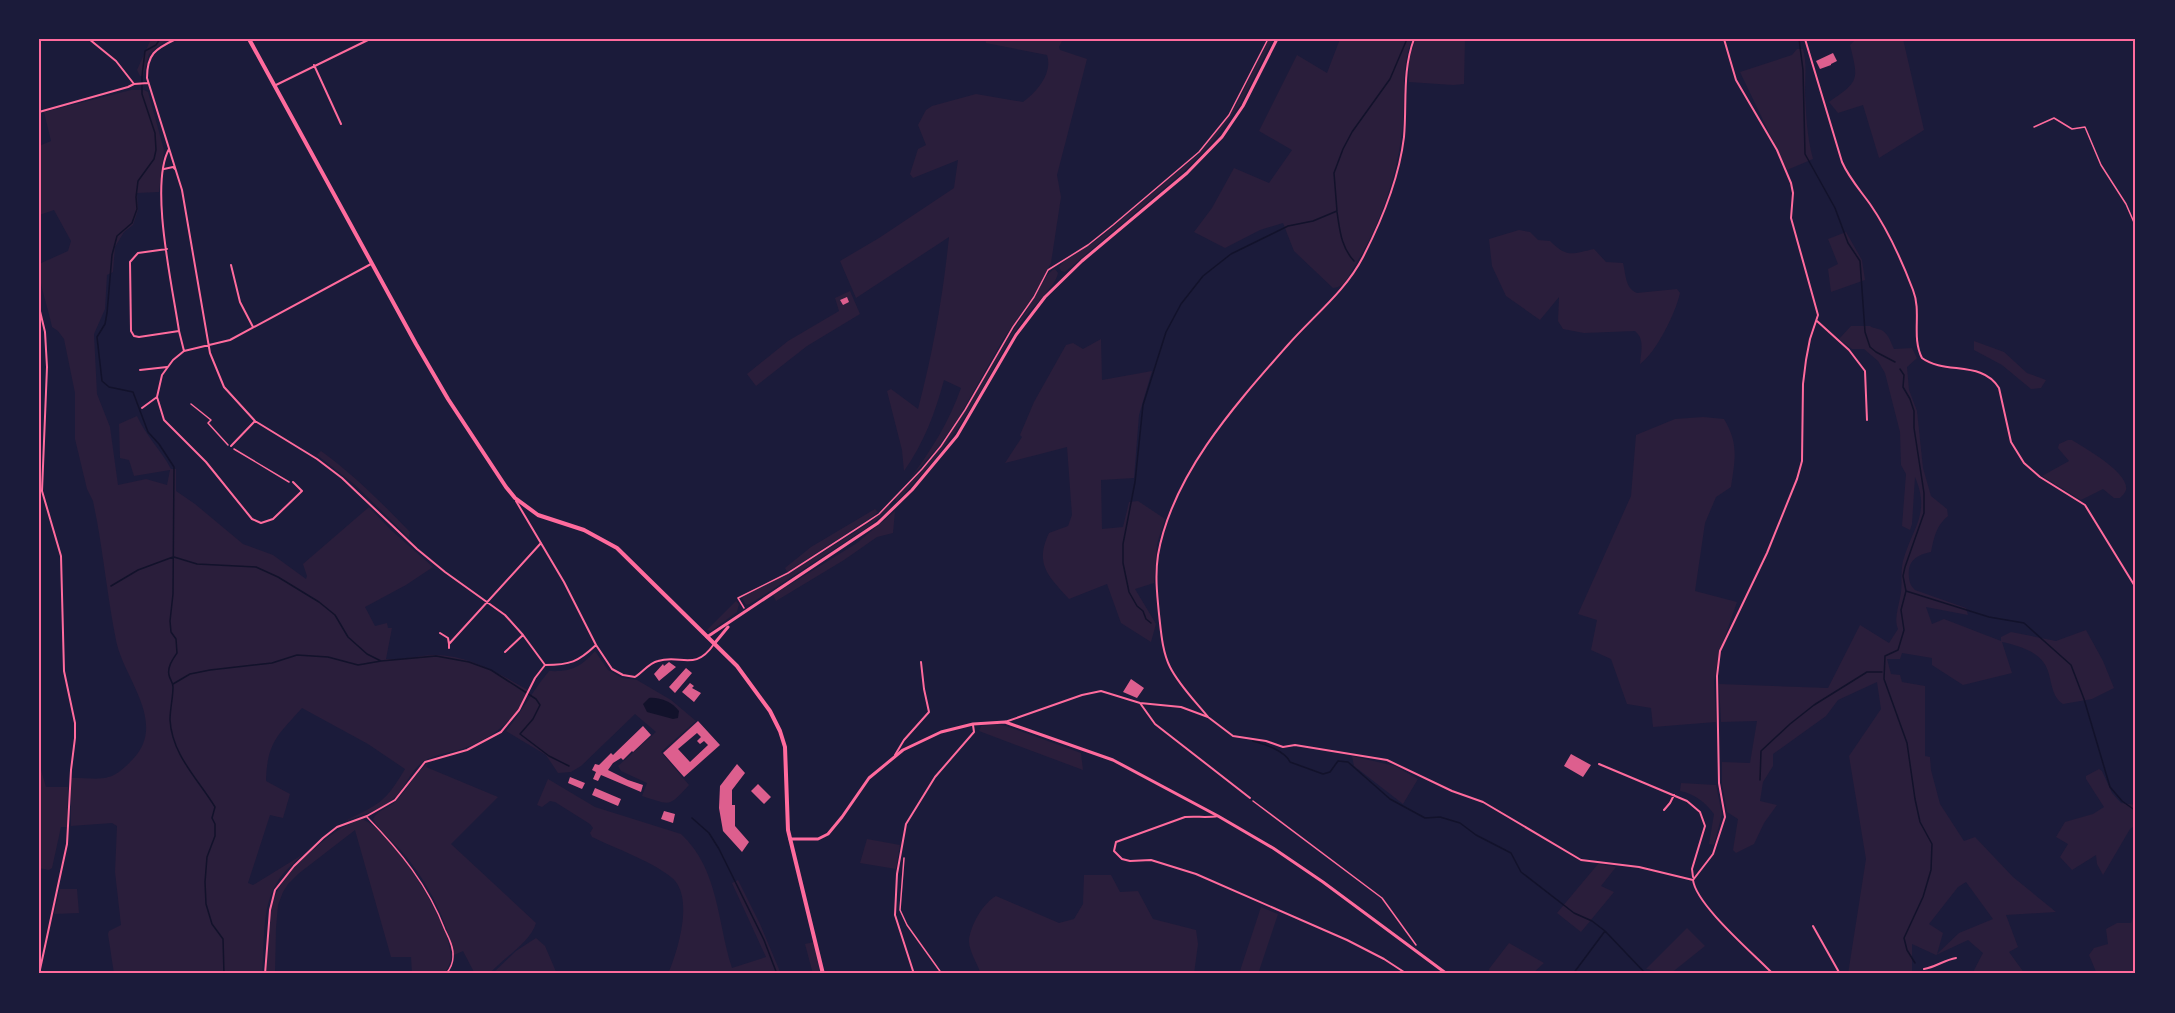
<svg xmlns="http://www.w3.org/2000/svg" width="2175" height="1013" font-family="'Alegreya Sans',sans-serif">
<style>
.green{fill:#2a1e3b;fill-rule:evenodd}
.water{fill:#12122b}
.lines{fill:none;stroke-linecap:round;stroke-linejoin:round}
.stream{stroke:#12122b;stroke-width:1.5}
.building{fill:#dd5f8e;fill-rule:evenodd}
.path{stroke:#ff6b9d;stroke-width:1.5}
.service{stroke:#ff6b9d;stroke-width:1.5}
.minor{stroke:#ff6b9d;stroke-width:2}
.tertiary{stroke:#ff6b9d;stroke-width:3}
.secondary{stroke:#ff6b9d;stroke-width:4}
.neatline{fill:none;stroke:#ff6b9d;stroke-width:2}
</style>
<rect width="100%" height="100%" fill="#1b1b3a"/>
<path class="green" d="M151 39H163L164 42 149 54 143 76H140L137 70Z
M985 39H1063L1059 47 1060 50 1087 59 1057 175 1061 197 1051 263 1034 295 1004 338 959 417 939 446 909 480C931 451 949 422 961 388L944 380C935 413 924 443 904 471L902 450 887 391 891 389 918 409C933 352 943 296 949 237L856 298 840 261 879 238 954 188 958 160 913 178 910 174 918 149 926 145 918 125 926 110 932 106 976 94 1023 102C1037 92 1053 73 1047 55L986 43Z
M1269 39H1273L1241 103 1211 144 1181 174 1065 272 1061 271 1059 267 1063 262 1097 240 1200 153 1236 105Z
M1340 39H1412C1399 72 1407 105 1401 139 1395 183 1378 229 1354 267 1349 276 1344 288 1333 288L1294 251 1283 223 1260 230 1225 248 1194 232 1212 208 1234 168 1269 183 1292 150 1259 131 1297 55 1327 73Z
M1416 39H1465L1464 84 1453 85 1409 82V58Z
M1856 39H1903L1924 130 1879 158 1863 105 1838 113 1829 102C1859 81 1859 81 1850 45Z
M1797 49H1803C1807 63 1805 77 1805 92 1806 115 1807 137 1813 159L1787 170 1740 72 1792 55Z
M131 90H144L148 92 164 150 159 192 137 193 138 210 133 225 124 232 115 247 113 272 107 275 105 309 94 334 97 394 110 427 118 485 146 479 167 485 170 470 134 476 129 460 120 458 119 424 137 416C146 436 161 450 171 469H176V491L195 504 243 544 273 555 306 579 307 576 303 564 369 507 391 530 433 567 406 585 365 607 375 626 387 623 388 628H392L386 659C401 660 417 656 432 655 467 654 498 673 528 690 517 720 491 739 462 749 449 753 434 754 423 762 411 770 407 784 398 794 385 809 363 815 345 821 379 804 385 803 405 769L368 744 302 708C278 735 267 742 266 781L290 794 283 818 270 815 248 883 253 885 302 855C293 864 282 873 276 884 261 910 265 945 262 974H114L108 934 109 931 121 925 115 872 117 826 112 823 71 826V778C103 778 110 784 133 759 168 722 123 678 116 640 108 600 104 560 97 521L93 501 87 489 75 439V393L64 339 58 331 52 327C48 306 39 286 39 264L68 251 71 241 54 210 39 215V146L51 141 44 112Z
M1519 230 1530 232 1538 240 1550 241C1567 258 1572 254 1594 249L1606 262 1623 263C1626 275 1625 288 1637 293L1677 289 1680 293C1676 312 1656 353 1640 364 1641 352 1645 339 1635 331L1584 333 1563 329 1558 321 1559 297 1540 320 1506 296 1492 266 1489 239Z
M1846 232 1862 260 1865 280 1831 292 1828 269 1838 264 1828 239Z
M1055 269 1058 273C1056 286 1031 308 1022 321 1005 345 993 371 978 396 955 436 928 470 896 502L895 498C915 479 934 458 949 435 977 395 998 350 1027 310 1033 301 1046 271 1055 269Z
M850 291 860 314 807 346 756 386 747 374 788 341 839 311 835 298Z
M1851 326H1870C1874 329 1879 328 1883 331 1889 335 1891 343 1894 349L1912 348 1917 358 1907 367 1909 390 1917 411 1923 468 1931 496 1947 509 1948 516C1936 526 1934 537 1931 552 1916 555 1907 561 1909 578 1910 584 1911 586 1915 590L1966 608 1968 615 1926 607 1932 624 1944 619 2001 641V637L2011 632 2056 641 2086 630 2103 661 2114 688 2092 699 2063 704C2049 695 2053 676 2044 663 2035 650 2016 645 2002 642L2012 673 1963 685 1932 665V658L1902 653 1900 659H1887L1891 674 1900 675 1902 682 1925 686V756L1930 757 1931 770 1940 804 1964 841 1975 837 2013 877 2056 912 2006 915 2018 947 2009 952 2025 974H1972L1983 953 1968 940 1936 955 1912 944V974H1848L1866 859 1849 756 1881 709 1877 682 1838 700 1826 716 1773 754V766L1763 782 1760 801 1777 805 1764 823 1754 844 1736 853 1733 850 1738 819 1727 812 1722 784V762L1750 763 1757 721 1721 722 1719 684 1828 688 1860 625 1889 643 1898 629C1894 619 1898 609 1900 598 1903 586 1900 573 1903 561 1912 528 1931 514 1915 477L1912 524 1910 530 1902 526 1906 474 1901 465 1900 432 1885 373 1878 361 1864 349H1852L1839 339ZM1966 882 1993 919 1959 933 1937 954 1943 933 1929 924 1958 887Z
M1101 339 1102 380 1152 371 1139 415 1134 478 1101 480 1102 529 1123 527 1129 502 1138 501 1165 519 1157 544 1154 583 1135 589 1156 624 1151 642 1121 623 1107 584 1069 599C1049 576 1034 565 1049 533L1068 526 1072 515 1067 447 1005 463 1022 437 1020 435 1034 402 1066 345 1073 343 1083 349Z
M1974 341 2004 352 2027 373 2046 380 2041 388 2031 389 2002 365 1974 350Z
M1703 417 1724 419C1739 444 1735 459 1731 487L1716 497 1705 523 1695 591 1737 602 1720 651 1714 681 1716 722 1653 727 1651 708 1627 704 1611 659 1591 650 1597 620 1578 614 1631 496 1636 435 1675 419Z
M2068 440H2072C2083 447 2130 473 2126 490 2125 493 2122 496 2120 498H2114L2103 489 2081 500 2042 476 2069 461 2058 448 2059 444Z
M321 451C354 475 382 503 410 532L409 538 355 485 317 455Z
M889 504 891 508 868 527 750 604 746 605 742 598 744 596 801 566 872 521Z
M875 509 878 512 866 521 787 572 785 568 811 547Z
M895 511 893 533 877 537 844 560 776 601 773 595 857 543Z
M736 601 739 604 737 612 711 631 707 630Z
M595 651 608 670 622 678 637 680 671 700 696 721 661 752 689 785C668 808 671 805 642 796L647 783 621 771 618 766 656 732 635 714 581 766 571 772 558 773 546 755 506 731C522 712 533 690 549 671 570 672 580 668 595 651Z
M998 724 1006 726 1081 753 1083 770 979 731 981 726Z
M1352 756 1395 766 1418 779 1403 804 1354 766Z
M39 763 46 787H68L67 827H61L52 868 49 870 39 868Z
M428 763 426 767 498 797 451 844 536 923C530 943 503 958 489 974H475L463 951 454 955C446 918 428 883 404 854 394 842 380 832 373 819 377 810 389 808 396 801 408 789 414 774 428 763Z
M2099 769 2102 771 2112 793 2121 803 2136 805V825L2130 829 2103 875 2097 864 2096 855 2072 870 2060 857 2068 844 2056 837 2065 822 2093 814 2104 807 2086 779V776Z
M548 779 595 807 681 834C719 869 717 922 732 968L766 957 732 883 738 880 760 924 781 974H668C678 951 695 895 671 877 651 861 615 848 592 837L590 833 593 828 590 824 555 802 550 801 542 807 537 805Z
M1681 783 1716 785 1722 814 1714 845 1709 844 1714 814C1705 802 1695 794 1680 791Z
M362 819C393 832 451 923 451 957 451 963 447 968 445 974H412L411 957H391L355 830 298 874 288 884 283 892 278 905 276 928 275 974H266C268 945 265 908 282 883 290 870 303 858 314 849 328 836 343 825 362 819Z
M867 839 900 845 896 869 860 863Z
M1598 864 1616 867 1601 886 1614 892 1581 932 1557 913Z
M1084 875H1111L1120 892 1138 891 1153 919 1196 930 1198 944 1194 974H981C978 965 969 951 969 941 970 926 983 903 996 896L1059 923 1074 919 1083 904Z
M60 889H77L79 913 54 914Z
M1261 907 1278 914 1258 974H1239Z
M2136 907V974H2097L2089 955 2094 948 2108 944 2106 929 2117 923H2131Z
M1687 928 1705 946 1670 974 1646 969Z
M536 938 545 946 557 974H492L516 951Z
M814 942 820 974H813L805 944Z
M1509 943 1544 963 1532 974H1490L1489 969Z"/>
<path class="water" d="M649 698C660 697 672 702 679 711L678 718 673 719 647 712 643 704Z"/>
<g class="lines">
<path class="stream" d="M160 39 156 45 145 51 142 76V94L155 133 156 150 154 159 138 181 136 197 137 209 132 223 117 236 112 255 107 313 105 324 97 337 102 381 109 387 133 392 148 432 159 444 174 467 173 594 170 621 171 632 176 639 177 653C173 659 167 667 169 675 170 680 173 682 173 687 173 698 170 709 170 720 172 755 198 779 215 807L212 818 215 824V836L207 857 205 882 206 904 212 924 223 939 224 974
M1799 39 1803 70 1805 154 1835 208 1848 243 1860 261 1865 332 1870 347 1876 352 1895 362
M1337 212C1340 231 1341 247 1354 261
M1900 369 1904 375 1903 387 1910 399 1914 411V428L1924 493V513L1905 567 1903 576 1906 591 1989 617 2024 623 2071 665 2084 699 2110 787 2122 801 2136 811
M174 557 197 564 256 567 278 577 319 602 335 615 348 637 367 654 381 661 436 656 469 662 491 670 536 699 540 705 533 719 520 734 549 756 569 766
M111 586 138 570 173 557
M1906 591 1901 610 1904 630 1898 650 1885 656 1884 679 1907 743 1915 799 1920 822 1932 844 1931 870 1923 897 1904 938 1907 950 1915 963
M1151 623 1146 619 1143 611 1137 606 1129 592 1123 563V544L1135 482 1143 405 1166 332 1181 304 1203 276 1231 254 1288 226 1313 221 1337 211 1334 173 1343 149 1352 132 1390 79 1407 39
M173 684 190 674 210 670 272 663 297 655 328 657 358 665 381 661
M1253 741C1265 744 1285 751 1290 762L1323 774 1330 772 1338 761 1348 762 1390 799 1425 818 1440 817 1460 823 1476 835 1511 853 1521 872 1574 913 1592 921 1605 931 1646 974
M1760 780 1761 751 1790 724 1814 705 1867 672H1882
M692 818 709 833 719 849 764 940 777 974
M1573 974 1605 931"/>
</g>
<path class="building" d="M1833 53 1837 61 1831 64V65L1820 69 1816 61Z
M847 297 849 302 843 305 840 300Z
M669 662 676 667 659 681 654 674 663 664 664 666Z
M686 668 692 673 675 693 669 687Z
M1131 679 1144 688 1137 698 1123 692Z
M690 683 694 686 692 688 701 693 694 702 682 692Z
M698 721 720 745 684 777 663 753ZM697 733 701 737 697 741 700 744 704 741 708 745 690 762 678 749Z
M643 726 651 735 633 752 632 751 623 760 621 758 613 763 608 770 628 780 643 785 641 792 601 775 598 781 593 779 596 772 592 770 595 764 599 765 611 753 613 755Z
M1571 754 1591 765 1583 777 1564 766Z
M737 764 745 773 732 790V805H735V826L749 842 742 852 723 831 719 808 720 786Z
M570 777 585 783 582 789 568 783Z
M758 784 771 797 764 804 751 791Z
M595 788 621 799 618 806 592 795Z
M664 811 675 814 673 823 661 819Z"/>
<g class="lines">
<path class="path" d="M2034 127 2054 118 2072 129 2085 127 2101 165 2126 204 2136 227
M191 404 211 420 208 423 228 445
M234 449 289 482
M744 608 738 598 788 573 867 522 879 514 922 469 941 446 965 410 1013 327 1034 297 1048 270 1088 245 1113 225 1199 152 1229 115 1268 39
M1253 801 1382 898 1416 945
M904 858 900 910 907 925 942 974"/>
<path class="service" d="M367 817C400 851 428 885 445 930 449 938 454 948 453 957 453 963 450 969 446 974"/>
<path class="minor" d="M89 39 116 61 134 84 148 83
M176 39C155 49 147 54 147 78L182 190 210 353 224 387 255 421 317 459 342 478 417 549 445 572 505 615 523 635 545 665
M1724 39 1736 80 1777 150 1791 183 1793 193 1791 218 1818 315 1810 339 1806 360 1803 384 1802 461 1797 479 1767 553 1720 651 1717 676 1719 783 1725 817 1713 854 1693 880C1696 905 1754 954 1773 974
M1805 39 1842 162C1849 178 1860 190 1870 204 1888 230 1902 261 1913 290 1922 313 1911 336 1922 358 1945 375 1982 360 1999 388L2011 442 2024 463 2040 477 2085 505 2136 588
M314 65 341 124
M276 85 370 39
M39 112 128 87 134 84
M169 149C149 185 173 289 179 331L184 351
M164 169 173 167 175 169
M167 249 138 253 130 262 131 331 134 336 139 337 179 331
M231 265 240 302 253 327
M39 307 45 332 47 367 42 491 61 556 64 671 75 723V738L71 770 67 844 39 974
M1817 321 1849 350 1865 371 1867 420
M140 370 167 367
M142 408 157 397
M231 446 255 421
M293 482 302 491 273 519 261 523 252 519 206 462 164 420 157 397 162 375 173 360 184 351 230 340 371 264
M516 501 564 582 596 645 612 669 623 675 635 677C643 672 649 663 658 661 681 654 695 672 714 644
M440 633 448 638 449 644
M449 648V644L541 543
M505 652 523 635
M545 665C570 665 578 662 596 645
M1140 703 1155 724 1250 798
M1208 717C1195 701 1179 685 1170 667 1162 651 1161 631 1159 614 1157 594 1155 575 1158 555 1172 475 1235 405 1287 346 1313 316 1345 292 1363 257 1382 220 1399 179 1404 137 1407 104 1402 71 1414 39
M1005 722 1082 695 1101 691 1140 703 1181 707 1208 717 1233 736 1266 741 1283 747 1295 745 1387 760 1452 791 1483 802 1581 860 1639 867 1693 880
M895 755 904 740 929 712 924 689 921 662
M1599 764 1687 801 1700 812 1705 826 1692 869 1693 877
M1664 810 1670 803 1674 795
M1218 816C1207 818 1197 816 1185 817L1116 842 1114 851 1122 859 1130 861 1151 860 1196 874 1347 940 1384 959 1407 974
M1813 926 1840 974
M1924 969C1936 967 1944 960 1956 958
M265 974 270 910 275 890 294 866 323 838 337 827 367 816 395 800 425 762 467 750 501 732 519 710 535 678 545 665
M914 974 895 915 897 874 906 824 935 777 974 732 973 725"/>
<path class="tertiary" d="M707 637 878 523 912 490 957 436 1016 335 1045 297 1082 261 1187 173 1222 137 1243 106 1277 39
M714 644 728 627
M790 839H818L828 834 842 817 869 778 903 750 941 732 973 724 1005 722 1113 760 1218 816 1273 848 1323 882 1447 974"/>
<path class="secondary" d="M249 39 416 344 448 399 506 487 515 498 538 515 584 530 617 548 737 666 770 711 780 731 785 747 788 830 823 974"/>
</g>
<rect width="2175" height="1013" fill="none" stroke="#1b1b3a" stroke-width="81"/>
<rect x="40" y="40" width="2094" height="932" class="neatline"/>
</svg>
